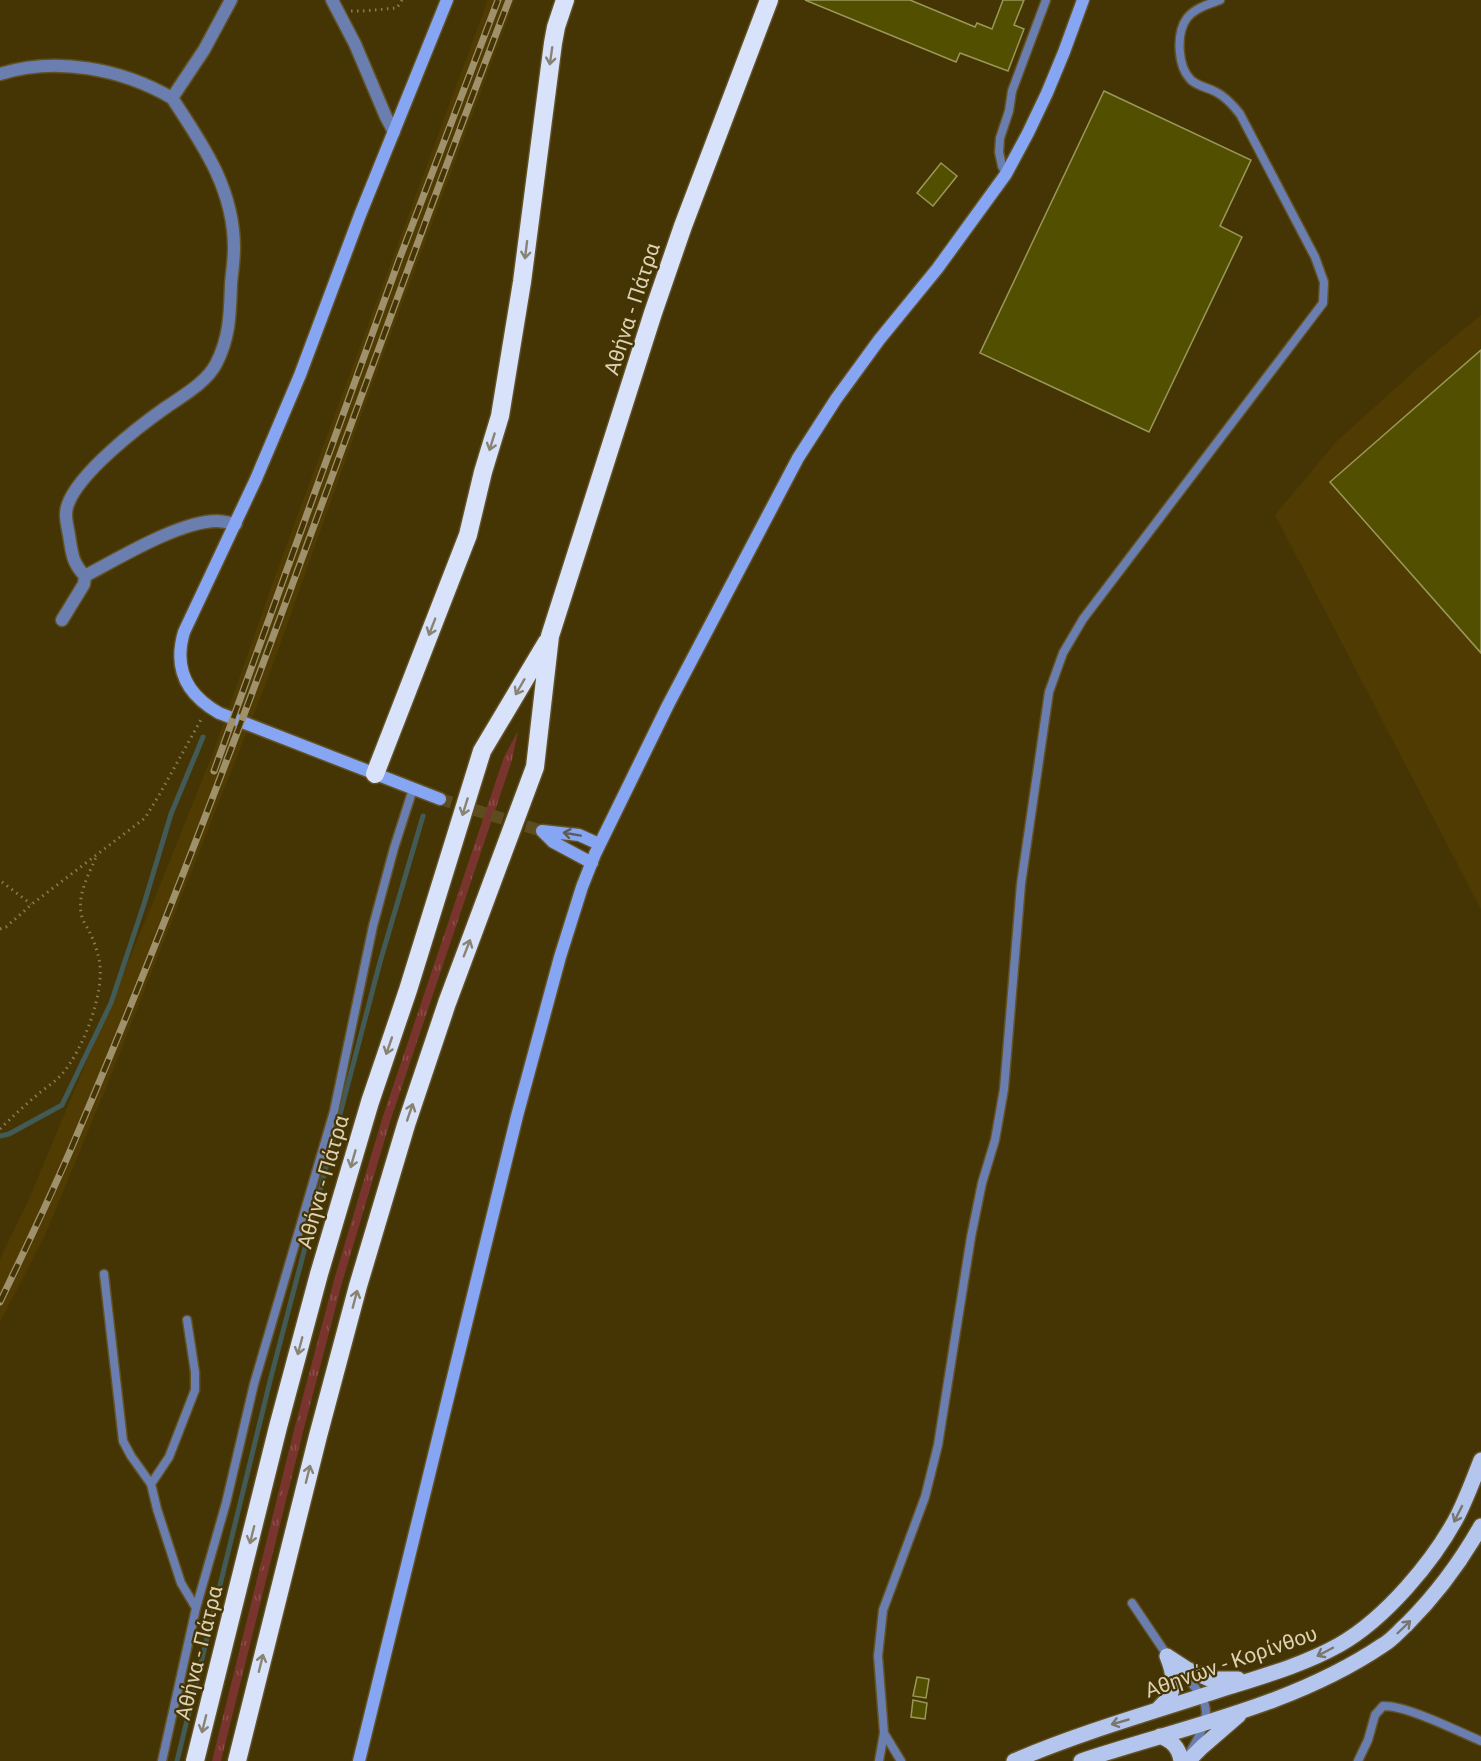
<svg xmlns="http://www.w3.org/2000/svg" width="1481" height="1761" font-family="Roboto,sans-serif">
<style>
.built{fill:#503c02}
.grass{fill:url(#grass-tufts)}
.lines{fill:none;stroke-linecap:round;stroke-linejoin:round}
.stream{stroke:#425b56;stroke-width:5}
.building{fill:#534f00;stroke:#99985a;stroke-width:1.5}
.secondary-tunnel{stroke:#5d4c1e;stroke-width:12;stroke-dasharray:12 6;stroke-linecap:butt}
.lane-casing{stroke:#615124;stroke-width:11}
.street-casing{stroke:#615124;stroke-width:15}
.secondary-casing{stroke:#615124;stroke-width:15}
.primary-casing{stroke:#615124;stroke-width:18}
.highway-casing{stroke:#615124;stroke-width:21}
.path{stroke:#897b53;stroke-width:3;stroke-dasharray:1.5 4.5;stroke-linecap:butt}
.lane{stroke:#6a7eaf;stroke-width:8}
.street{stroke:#6a7eaf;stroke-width:12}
.secondary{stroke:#86a5f2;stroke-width:12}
.primary{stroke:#b5c6ee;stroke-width:15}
.highway{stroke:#d8e2fa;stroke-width:18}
.rail-casing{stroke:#9f916c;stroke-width:7}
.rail{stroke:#463504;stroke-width:4.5;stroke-dasharray:14;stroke-linecap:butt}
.oneway{stroke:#888373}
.oneway2{stroke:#5c5c57}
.oneway3{stroke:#78766d}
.labels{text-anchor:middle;stroke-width:4.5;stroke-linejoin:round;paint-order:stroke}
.street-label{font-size:21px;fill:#ddd1b4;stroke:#463504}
</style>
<defs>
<pattern id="grass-tufts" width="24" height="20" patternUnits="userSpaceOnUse" patternTransform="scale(1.5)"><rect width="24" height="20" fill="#7a342e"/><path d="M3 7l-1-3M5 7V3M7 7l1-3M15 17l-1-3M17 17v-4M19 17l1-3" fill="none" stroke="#8c504a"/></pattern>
</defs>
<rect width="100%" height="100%" fill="#463504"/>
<path class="built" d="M488 0H515L375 377 268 678 105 1090 45 1235 0 1322V1259L29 1199 152 905 213 753 276 574Z
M1481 315V909L1275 515 1337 441 1428 359Z"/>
<path class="grass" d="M518 731 512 760 390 1122 342 1283 303 1432 221 1761H212L294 1430 334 1280 382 1119 504 757Z"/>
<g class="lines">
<path class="stream" d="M0 1136 9 1134 62 1105 111 1003 144 904 171 814 203 737
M177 1761 271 1377 380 962 423 816"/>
</g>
<path class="building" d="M805 0H910L975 27 977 23 992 29 1003 0H1024L1014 25 1024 29 1008 71 960 53 956 62Z
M1104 91 1251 160 1220 226 1242 237 1149 432 980 353Z
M941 163 957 176 933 206 917 193Z
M1481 350V653L1330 482Z
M917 1677 929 1679 926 1698 913 1696Z
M913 1700 927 1703 925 1719 911 1717Z"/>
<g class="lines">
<path class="secondary-tunnel" d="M440 799 542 831"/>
<g class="lane-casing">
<path id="lane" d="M1006 174 1002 166 999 152 1000 138 1009 111 1012 91 1046 0
M104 1274 123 1441 131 1456 151 1484 157 1509 181 1583 196 1608
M151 1484 169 1457 195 1390V1372L187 1320
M1132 1603 1169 1658
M1180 1670C1211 1704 1214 1712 1190 1752
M884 1733 901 1761
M162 1761 196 1608 226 1503 254 1384 334 1111 373 926 394 848 413 789
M879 1761 884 1733 878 1656 883 1610 925 1497 938 1445 971 1237 982 1183 995 1140 1004 1089 1021 884 1049 692 1063 653 1083 619 1323 303 1324 282 1315 257 1240 114C1233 105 1226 97 1216 92 1207 87 1199 87 1191 80 1177 66 1176 33 1187 18 1195 8 1209 4 1220 0
M1358 1761 1368 1740 1375 1715 1383 1706C1406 1705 1457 1731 1481 1741"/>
</g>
<g class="street-casing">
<path id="street" d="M332 0 355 44 386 117 394 132
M0 74C56 56 122 69 172 98L204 50 231 0
M85 576C119 558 180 521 217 521 223 521 230 523 236 524
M62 620 84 584 85 576C72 563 72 553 69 535 67 524 64 514 68 504 79 473 138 427 165 408 182 396 206 383 216 364 230 337 230 313 231 284 232 272 234 260 234 248 234 189 203 145 172 98"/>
</g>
<g class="secondary-casing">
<path id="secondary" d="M440 799 219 713C187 695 173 669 184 632L256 479 300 375 360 215 447 0
M542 831 579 835 599 844
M542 831 553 842 592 863
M359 1761 517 1116 560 957 582 887 595 854 668 705 798 458 836 399 879 340 937 269 1006 174 1028 133 1047 93 1064 52 1083 0"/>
</g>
<g class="primary-casing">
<path id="primary" d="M1167 1656 1187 1669 1209 1679H1238
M1157 1710C1161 1706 1167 1700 1170 1695 1176 1683 1172 1668 1167 1656
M1160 1736C1172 1741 1179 1747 1181 1761
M1014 1761C1084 1731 1157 1711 1229 1687 1267 1675 1305 1664 1339 1645 1385 1619 1434 1561 1458 1515 1467 1497 1474 1478 1481 1460
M1081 1761C1183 1727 1293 1706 1383 1645 1392 1640 1399 1631 1407 1624 1437 1594 1460 1563 1481 1526
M1188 1761 1202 1747 1239 1715"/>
</g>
<g class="highway-casing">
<path id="highway" d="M375 774 468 535 483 472 500 416 522 282 553 43 556 27 565 0
M195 1761 278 1427 319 1274 370 1102 408 990 482 751 547 642
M237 1761 318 1436 358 1286 406 1125 447 1003 535 767 550 636 653 313 683 226 769 0"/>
</g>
<path class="path" d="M351 11H362L397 8 402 0
M2 882 31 904
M0 929 6 927 32 904 145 818 158 797 202 718
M0 1129C12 1117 24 1106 37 1095 45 1088 55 1082 62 1074 83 1050 106 991 99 959 97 950 94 941 90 933 88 928 83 922 82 917 76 896 89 874 97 855"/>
<use href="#lane" class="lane"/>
<use href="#street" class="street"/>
<use href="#secondary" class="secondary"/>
<use href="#primary" class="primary"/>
<use href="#highway" class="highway"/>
<g class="rail-casing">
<path id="rail" d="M214 771 399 260 498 0
M0 1302C27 1245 55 1188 79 1130 237 759 364 376 509 0"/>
</g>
<use href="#rail" class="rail"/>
</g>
<defs><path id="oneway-shaft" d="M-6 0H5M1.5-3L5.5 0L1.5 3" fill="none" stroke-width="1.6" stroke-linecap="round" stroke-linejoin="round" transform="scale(1.5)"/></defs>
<g class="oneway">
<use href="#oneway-shaft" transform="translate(551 56) rotate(98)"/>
<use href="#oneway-shaft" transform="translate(526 250) rotate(97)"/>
<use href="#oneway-shaft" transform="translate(492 442) rotate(107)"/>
<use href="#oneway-shaft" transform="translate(432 627) rotate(111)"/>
<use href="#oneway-shaft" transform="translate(520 687) rotate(120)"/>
<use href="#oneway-shaft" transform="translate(465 807) rotate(107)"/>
<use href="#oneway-shaft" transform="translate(467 948) rotate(-69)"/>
<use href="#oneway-shaft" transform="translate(389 1046) rotate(109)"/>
<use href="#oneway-shaft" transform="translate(410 1112) rotate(-71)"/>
<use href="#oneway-shaft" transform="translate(353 1159) rotate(106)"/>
<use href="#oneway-shaft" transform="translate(355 1299) rotate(-75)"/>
<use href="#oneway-shaft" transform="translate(300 1346) rotate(105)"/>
<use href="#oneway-shaft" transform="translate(308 1474) rotate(-76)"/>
<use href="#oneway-shaft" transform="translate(252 1535) rotate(104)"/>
<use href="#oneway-shaft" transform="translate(261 1663) rotate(-76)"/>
<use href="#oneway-shaft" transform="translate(204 1724) rotate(104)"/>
</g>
<use class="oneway2" href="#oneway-shaft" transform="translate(572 834) rotate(-170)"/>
<g class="oneway3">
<use href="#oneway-shaft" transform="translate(1458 1514) rotate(117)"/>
<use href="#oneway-shaft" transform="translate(1404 1627) rotate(-44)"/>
<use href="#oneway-shaft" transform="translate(1325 1652) rotate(152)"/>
<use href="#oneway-shaft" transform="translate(1120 1722) rotate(164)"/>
</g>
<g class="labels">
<g class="street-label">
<text transform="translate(632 309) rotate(-72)" y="7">Αθήνα - Πάτρα</text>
<text transform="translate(323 1182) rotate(-74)" y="7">Αθήνα - Πάτρα</text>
<text transform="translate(199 1653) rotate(-76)" y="7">Αθήνα - Πάτρα</text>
<text transform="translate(1231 1662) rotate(-19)" y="7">Αθηνών - Κορίνθου</text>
</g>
</g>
</svg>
